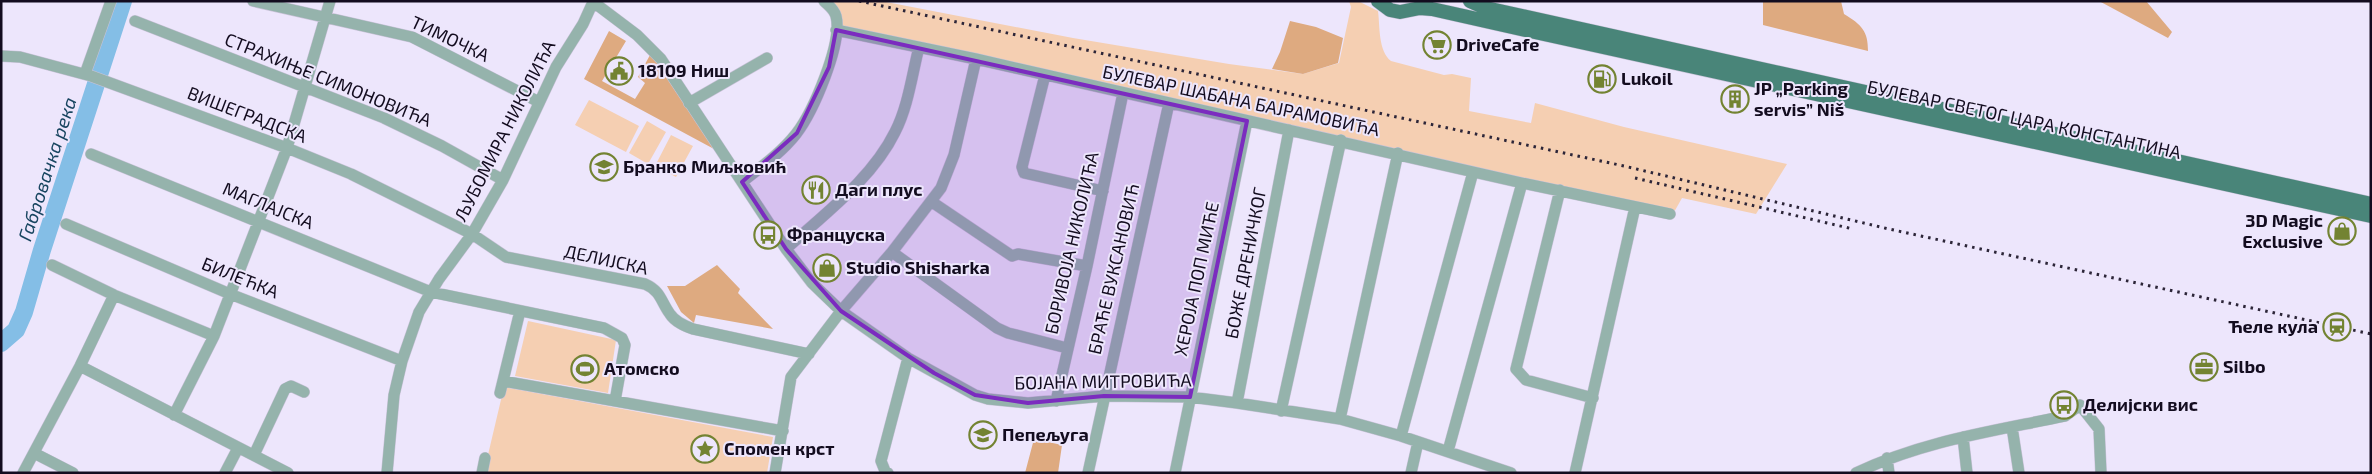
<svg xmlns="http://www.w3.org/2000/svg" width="2372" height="474" font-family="'Exo 2',sans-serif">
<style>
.green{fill:#f5cfb2}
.forest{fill:#deaa80}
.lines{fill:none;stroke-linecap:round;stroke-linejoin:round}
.river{stroke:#84bee6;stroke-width:18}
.minor-casing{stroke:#cac3d9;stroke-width:12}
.major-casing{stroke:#cac3d9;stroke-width:15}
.minor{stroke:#95b3ac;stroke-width:11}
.major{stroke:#498579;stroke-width:14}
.rail{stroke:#2c2538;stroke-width:3;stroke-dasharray:2.5 5;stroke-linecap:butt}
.marked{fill:#7b2cbf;fill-opacity:0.2;stroke:#7b2cbf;stroke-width:4;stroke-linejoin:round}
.labels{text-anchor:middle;stroke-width:4;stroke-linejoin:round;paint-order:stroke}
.street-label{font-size:18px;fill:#130c1f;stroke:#ede6fc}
.poi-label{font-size:18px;font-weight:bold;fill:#130c1f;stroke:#ede6fc;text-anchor:start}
.water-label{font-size:19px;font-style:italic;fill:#184560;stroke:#ede6fc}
</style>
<rect width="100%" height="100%" fill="#ede6fc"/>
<path class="green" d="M825 1H881L1073 38 1229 64 1303 74 1339 63 1351 7 1349 1H1358L1378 11C1380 26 1378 51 1391 61L1444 75 1452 74 1471 78 1469 111 1531 123 1535 103 1624 127 1787 164 1756 214 1682 198 1673 214 837 29Z
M589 100 639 126 626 152 575 125Z
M647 121 666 132 648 164 629 153Z
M671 135 693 146 676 177 655 166Z
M528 321 616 340 608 393 515 376Z
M504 387 773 437 767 473H488L487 459Z"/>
<path class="forest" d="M1763 1H1841L1844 14C1862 25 1868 31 1868 51L1763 25Z
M2099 1H2146L2172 32 2168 38Z
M1290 21 1316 27 1343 38 1338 63 1303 74 1272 69 1280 52Z
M609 31 626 41 602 81 635 99 645 83 638 77 650 55 657 63 714 149 584 79Z
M717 265 740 289 738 293 773 329 696 315 694 323 681 312 667 286H685Z
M1034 439 1062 445 1058 473H1025Z"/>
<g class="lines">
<path class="river" d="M1 343 16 330 24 312 42 250 123 1"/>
<g class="minor-casing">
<path id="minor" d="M253 1 412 37 539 102
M592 1 637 35 661 59 786 249 812 283 841 311 908 358 975 395 988 399 1028 403 1104 396 1190 397 1237 403 1340 419 1401 436 1511 473
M135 21 384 118 442 146 503 180
M836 30 976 59 1522 183 1670 214
M1 56 20 57 91 76 287 148 351 174 472 234 506 257 645 284C661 291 661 302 670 314 675 322 685 326 693 329L809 354
M85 74 111 1
M1045 75 1022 167 1024 173 1103 191
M689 103 767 58
M91 154 431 292 604 328 622 338 625 345 615 401
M742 182C761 167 781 153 796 134 813 112 843 43 836 16 834 9 829 6 824 1
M1560 190 1516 369 1526 380 1593 398
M932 202 1012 256 1018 254 1087 266
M66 224 230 294 402 361
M786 249C824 214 872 179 895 132 908 107 912 75 919 47
M892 252 997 328 1008 333 1067 348
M52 265 114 295 214 336
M80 366 288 473
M503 381 783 431
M500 393 520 311
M1056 401 1087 266 1123 93
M1237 403 1289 130
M1281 411 1341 140
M174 415 214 336 287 148 330 1
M1340 419 1398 153
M2012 427 2019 473
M1401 436 1473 172
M1963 437 1967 473
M1448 451 1522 183
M34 453 73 473
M254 455 285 389 291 386 304 392
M1887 458 1889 473
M23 473 80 366 114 295
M225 473 238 448
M387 473 394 395 402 361 419 312 439 279 472 234 503 180 556 67 583 24 593 2
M482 473 485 458
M775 473 791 377 841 311 892 252 941 188 954 155 976 59
M888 473 885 471 881 461 908 358
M1088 473 1169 103
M1175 473 1247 121
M1411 473 1418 442
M1575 473 1635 207
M1856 473C1922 441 1994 431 2065 416L2080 405 2099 429 2101 473"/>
</g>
<g class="major-casing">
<path id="major" d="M1378 1 1390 10 1400 12 1420 8 1432 9 1553 36 2371 216
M1470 1 1486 8 2371 204"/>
</g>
<use href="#minor" class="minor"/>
<use href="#major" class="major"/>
<path class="rail" d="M859 1 1624 166 1889 229 2371 334
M1635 178 1853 229"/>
</g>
<path class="marked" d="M836 30 1247 121 1190 397 1104 396 1028 403 975 395 934 373 841 311 786 249 742 182 797 133 829 67Z"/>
<defs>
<g id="supermarket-ring" transform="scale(1.4375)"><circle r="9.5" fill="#ede6fc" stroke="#738332" stroke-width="1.5"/><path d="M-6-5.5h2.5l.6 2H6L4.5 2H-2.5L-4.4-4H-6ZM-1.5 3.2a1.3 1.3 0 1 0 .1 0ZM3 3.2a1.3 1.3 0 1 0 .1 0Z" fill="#738332"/></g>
<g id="civic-ring" transform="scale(1.4375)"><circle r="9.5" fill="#ede6fc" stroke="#738332" stroke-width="1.5"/><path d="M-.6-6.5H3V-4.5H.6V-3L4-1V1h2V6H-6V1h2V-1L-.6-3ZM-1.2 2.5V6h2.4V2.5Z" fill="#738332"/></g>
<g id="fuel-ring" transform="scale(1.4375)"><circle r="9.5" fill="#ede6fc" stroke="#738332" stroke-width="1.5"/><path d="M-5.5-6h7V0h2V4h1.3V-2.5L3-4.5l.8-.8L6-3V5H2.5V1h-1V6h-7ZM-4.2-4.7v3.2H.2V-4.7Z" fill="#738332"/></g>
<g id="building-ring" transform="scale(1.4375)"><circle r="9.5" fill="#ede6fc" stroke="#738332" stroke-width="1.5"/><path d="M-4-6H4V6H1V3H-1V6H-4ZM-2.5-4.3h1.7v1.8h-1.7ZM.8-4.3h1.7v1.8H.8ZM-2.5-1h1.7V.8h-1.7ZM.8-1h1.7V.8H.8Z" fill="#738332"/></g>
<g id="school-ring" transform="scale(1.4375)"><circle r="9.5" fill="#ede6fc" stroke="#738332" stroke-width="1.5"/><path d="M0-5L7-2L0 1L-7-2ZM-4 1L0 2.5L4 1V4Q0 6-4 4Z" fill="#738332"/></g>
<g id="restaurant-ring" transform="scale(1.4375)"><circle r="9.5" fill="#ede6fc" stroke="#738332" stroke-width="1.5"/><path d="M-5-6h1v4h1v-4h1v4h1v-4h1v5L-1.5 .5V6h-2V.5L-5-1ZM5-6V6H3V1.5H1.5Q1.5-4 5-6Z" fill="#738332"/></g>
<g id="shop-ring" transform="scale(1.4375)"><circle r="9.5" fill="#ede6fc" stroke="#738332" stroke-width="1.5"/><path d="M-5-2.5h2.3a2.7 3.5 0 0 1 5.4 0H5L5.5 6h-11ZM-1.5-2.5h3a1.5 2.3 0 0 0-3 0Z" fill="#738332"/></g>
<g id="bus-ring" transform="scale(1.4375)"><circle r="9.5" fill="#ede6fc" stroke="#738332" stroke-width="1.5"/><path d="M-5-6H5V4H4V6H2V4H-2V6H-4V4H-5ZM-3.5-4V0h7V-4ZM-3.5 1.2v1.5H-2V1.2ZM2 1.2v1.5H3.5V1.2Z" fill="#738332"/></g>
<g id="station-ring" transform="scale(1.4375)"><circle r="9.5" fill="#ede6fc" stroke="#738332" stroke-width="1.5"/><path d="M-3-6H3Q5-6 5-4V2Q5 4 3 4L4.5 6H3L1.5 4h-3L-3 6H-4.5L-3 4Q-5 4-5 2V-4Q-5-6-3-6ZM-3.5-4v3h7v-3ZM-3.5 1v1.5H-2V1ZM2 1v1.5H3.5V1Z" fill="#738332"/></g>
<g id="office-ring" transform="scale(1.4375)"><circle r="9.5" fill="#ede6fc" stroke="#738332" stroke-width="1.5"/><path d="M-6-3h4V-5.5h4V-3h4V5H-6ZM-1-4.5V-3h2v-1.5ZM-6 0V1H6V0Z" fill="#738332"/></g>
<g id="stadium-ring" transform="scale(1.4375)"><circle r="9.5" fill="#ede6fc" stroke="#738332" stroke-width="1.5"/><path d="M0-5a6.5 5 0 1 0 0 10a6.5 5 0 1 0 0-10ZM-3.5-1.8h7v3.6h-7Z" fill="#738332"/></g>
<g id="sight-ring" transform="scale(1.4375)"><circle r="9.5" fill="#ede6fc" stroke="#738332" stroke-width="1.5"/><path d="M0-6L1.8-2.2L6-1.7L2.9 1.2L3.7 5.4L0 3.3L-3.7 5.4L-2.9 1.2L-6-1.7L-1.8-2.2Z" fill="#738332"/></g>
</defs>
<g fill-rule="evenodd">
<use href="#supermarket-ring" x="1437" y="45"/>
<use href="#civic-ring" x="619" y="71"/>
<use href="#fuel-ring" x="1602" y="79"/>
<use href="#building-ring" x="1735" y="99"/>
<use href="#school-ring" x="604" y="167"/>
<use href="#restaurant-ring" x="816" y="190"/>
<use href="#shop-ring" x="2342" y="231"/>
<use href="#bus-ring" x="768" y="235"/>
<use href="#shop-ring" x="827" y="268"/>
<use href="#station-ring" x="2337" y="327"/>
<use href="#office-ring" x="2204" y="367"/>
<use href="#stadium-ring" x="585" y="369"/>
<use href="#bus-ring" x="2064" y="405"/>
<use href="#school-ring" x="983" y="435"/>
<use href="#sight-ring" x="705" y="449"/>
</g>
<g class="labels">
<g class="street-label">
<text transform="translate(450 39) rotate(25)" y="6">ТИМОЧКА</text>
<text transform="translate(328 80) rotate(22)" y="6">СТРАХИЊЕ СИМОНОВИЋА</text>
<text transform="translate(1241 101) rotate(12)" y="6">БУЛЕВАР ШАБАНА БАЈРАМОВИЋА</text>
<text transform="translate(247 115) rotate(21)" y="6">ВИШЕГРАДСКА</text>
<text transform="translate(2024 120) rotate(12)" y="6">БУЛЕВАР СВЕТОГ ЦАРА КОНСТАНТИНА</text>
<text transform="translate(505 131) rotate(-63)" y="6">ЉУБОМИРА НИКОЛИЋА</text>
<text transform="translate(268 206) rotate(22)" y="6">МАГЛАЈСКА</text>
<text transform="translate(1072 243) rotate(-77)" y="6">БОРИВОЈА НИКОЛИЋА</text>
<text transform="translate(606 260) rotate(12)" y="6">ДЕЛИЈСКА</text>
<text transform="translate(1246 263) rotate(-79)" y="6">БОЖЕ ДРЕНИЧКОГ</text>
<text transform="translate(1114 269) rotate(-77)" y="6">БРАЋЕ ВУКСАНОВИЋ</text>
<text transform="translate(240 278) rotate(22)" y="6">БИЛЕЋКА</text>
<text transform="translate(1197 279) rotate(-78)" y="6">ХЕРОЈА ПОП МИЋЕ</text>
<text transform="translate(1103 382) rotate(-1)" y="6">БОЈАНА МИТРОВИЋА</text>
</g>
<g class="poi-label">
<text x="1456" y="51">DriveCafe</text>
<text x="638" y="77">18109 Ниш</text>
<text x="1621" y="85">Lukoil</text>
<text x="1754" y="95">JP „Parking<tspan x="1754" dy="21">servis” Niš</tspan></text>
<text x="623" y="173">Бранко Миљковић</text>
<text x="835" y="196">Даги плус</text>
<text x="2323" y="227" text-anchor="end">3D Magic<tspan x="2323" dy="21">Exclusive</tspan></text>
<text x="787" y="241">Француска</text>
<text x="846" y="274">Studio Shisharka</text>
<text x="2318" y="333" text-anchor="end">Ћеле кула</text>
<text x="2223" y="373">Silbo</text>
<text x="604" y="375">Атомско</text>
<text x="2083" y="411">Делијски вис</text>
<text x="1002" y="441">Пепељуга</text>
<text x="724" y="455">Спомен крст</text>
</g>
<g class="water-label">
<text transform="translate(47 169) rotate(-72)" y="7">Габровачка река</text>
</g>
</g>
<rect width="2372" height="474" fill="none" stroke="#130c1f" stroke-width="5"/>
</svg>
